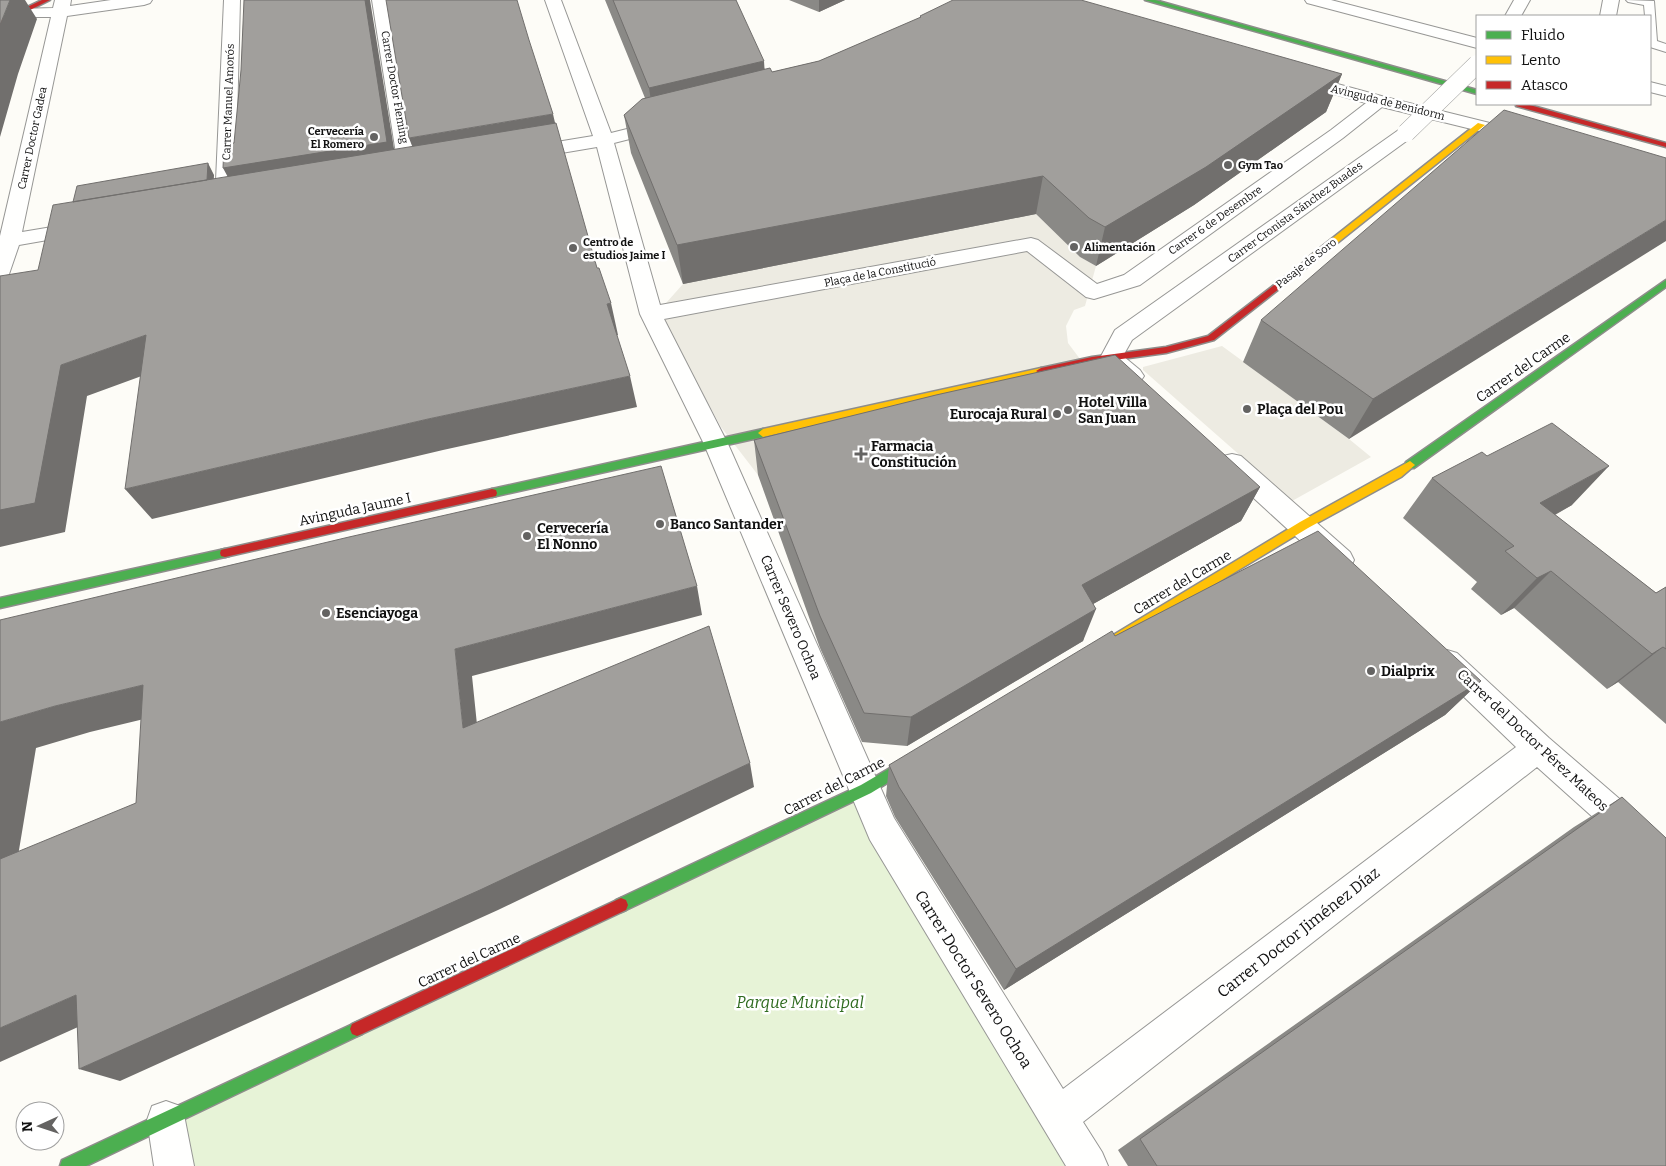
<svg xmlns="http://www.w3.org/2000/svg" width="1666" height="1166" font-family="Bitter,serif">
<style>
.green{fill:#e7f3d7}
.plaza{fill:#edebe2}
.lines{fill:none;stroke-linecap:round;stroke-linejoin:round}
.lane-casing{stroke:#979795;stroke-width:2}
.street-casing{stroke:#979795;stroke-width:2}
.fast-casing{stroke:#8e8d8b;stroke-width:3}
.slow-casing{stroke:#8e8d8b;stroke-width:3}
.jam-casing{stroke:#8e8d8b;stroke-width:3}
.lane{fill:#fffffe;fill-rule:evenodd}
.street{fill:#fffffe;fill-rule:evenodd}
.fast{fill:#4caf50;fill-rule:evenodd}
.slow{fill:#ffc107;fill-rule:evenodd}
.jam{fill:#c62828;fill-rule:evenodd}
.street-bridge-casing{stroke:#979795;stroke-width:19;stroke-linecap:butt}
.street-bridge{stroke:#fffffe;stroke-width:18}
.wall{fill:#8a8986}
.shaded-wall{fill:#716f6d}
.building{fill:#a19f9c;stroke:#716f6d}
.poi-dot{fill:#646362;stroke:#fff;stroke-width:2}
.labels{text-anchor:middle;stroke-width:5;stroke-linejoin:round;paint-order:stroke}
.far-street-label{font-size:11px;fill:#111;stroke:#fff}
.far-poi-label{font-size:11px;font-weight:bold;fill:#111;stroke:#fff;text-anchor:start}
.street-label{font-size:14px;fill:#111;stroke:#fff}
.poi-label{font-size:14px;font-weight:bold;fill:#111;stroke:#fff;text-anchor:start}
.near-street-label{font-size:16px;fill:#111;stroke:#fff}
.near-park-label{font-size:16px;font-style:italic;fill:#2f6b1f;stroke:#fff}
</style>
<rect width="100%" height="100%" fill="#fdfcf7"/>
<path class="green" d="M866 789 1088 1166H174L166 1120Z"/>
<path class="plaza" d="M1036 214 1080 257 1096 266 1085 306 1074 310 1066 326 1068 343 1104 391 932 431 758 475 721 427 658 312 683 284Z
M1222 346 1349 439 1371 457 1292 501 1143 370V367Z"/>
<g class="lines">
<g class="lane-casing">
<path id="lane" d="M1626 0 1654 1 1657 41 1666 44V52L1650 47V16H1645L1644 5 1628 2Z"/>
</g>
<g class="street-casing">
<path id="street" d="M55 0H71L70 6 111 0H152L150 3 144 5 67 16 22 232 82 222 89 224 92 228 89 232 82 234 19 245 7 280 0 282V236L51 17H12L10 14 12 11 18 9 53 8Z
M224 0H240L235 203 232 207 225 209 218 207 215 203Z
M372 0H388L419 173 416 177 409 179 402 177 399 173Z
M545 0H561L611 133 663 120 669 121 672 125 669 129 614 143 660 305 1031 238 1038 240 1097 284 1124 275 1331 130 1366 103 1295 83 1292 79 1295 75 1301 74 1385 97 1514 129 1517 133 1514 137 1508 138 1382 107 1343 138 1140 285 1094 299 1086 297 1027 251 664 319 728 444 894 818 1063 1089 1516 747 1437 671 1432 662 1437 653 1447 650 1457 653 1549 738 1666 839V877L1654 872 1537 767 1083 1122 1102 1152 1108 1166H1066L870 840 704 444 640 314 597 147 526 159 519 157 517 153 519 149 526 147 593 136Z
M1305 0H1331L1477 38V48L1307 3Z
M1514 0H1530L1521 16H1505Z
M1603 0H1619L1616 16H1600Z
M1650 82 1666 86V96L1650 92Z
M1406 128 1412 129 1415 133 1412 137 1132 340 1123 356 1140 370 1144 376 1140 382C1137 382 1135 384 1132 384 1121 384 1105 367 1100 358L1115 330 1400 129Z
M1232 454 1241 456 1350 552 1354 560 1350 568 1340 571 1330 568 1223 470 1219 463 1223 456Z
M166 1101 180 1106 185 1120 194 1166H154L147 1120 152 1106Z"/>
</g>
<g class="fast-casing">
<path id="fast" d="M1145 0H1155L1477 90V94Z
M1666 280V287L1414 468H1406L1405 465 1406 462Z
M763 429 767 430 768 433 767 436 492 497 487 493 492 489Z
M225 549 229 550 230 553 229 556 225 557 0 608V598Z
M921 750 925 752 927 756 925 760 871 793 626 910 621 912 616 910 614 905 616 900 861 785Z
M357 1022 362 1024 364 1029 362 1034 86 1166H60L62 1160Z"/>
</g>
<g class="slow-casing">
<path id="slow" d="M1478 123 1485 125 1316 260H1310V256Z
M1041 368 1044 369V373L763 437 758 433 763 429Z
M1410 461 1415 465 1401 477 1308 528 1118 643 1114 645 1110 643 1108 640 1110 637 1300 522Z"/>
</g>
<g class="jam-casing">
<path id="jam" d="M42 0H50L0 25V20Z
M1516 104H1526L1666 143V147L1516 106Z
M1313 255 1316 256V260L1214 340 1166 353 1092 363 1041 374 1036 371 1041 368 1092 357 1166 347 1208 336Z
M492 489 496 490 497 493 496 496 225 557 221 556 220 553 221 550 225 549Z
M621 898 626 900 628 905 626 910 362 1034 357 1036 352 1034 350 1029 352 1024Z"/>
</g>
<use href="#lane" class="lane"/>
<use href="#street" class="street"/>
<use href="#fast" class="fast"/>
<use href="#slow" class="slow"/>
<use href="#jam" class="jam"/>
<g class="street-bridge-casing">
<path id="street-bridge" d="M1406 133 1477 64"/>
</g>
<use href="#street-bridge" class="street-bridge"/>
</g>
<path class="wall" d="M605 0H736L765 70 772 72 819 61 920 18V16L1342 74 1326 112 1194 205 1096 266 1080 257 1036 214 683 284 631 153 624 115 645 98Z
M789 0H845L819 12Z
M1666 158 1349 439 1243 362 1261 320Z
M754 440 1260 487 1241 521 1093 604 1083 641 907 746 862 742 820 648 758 475Z
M1487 456 1572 505 1555 515 1656 593 1666 587V724L1618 682 1607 689 1514 608 1501 615 1471 589 1477 582 1403 518 1432 478Z
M1115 636 1481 681 1445 715 1004 990 895 817 886 796 889 765Z
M1622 797 1666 1166H1128L1118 1150 1574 827Z"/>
<path class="shaded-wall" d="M10 0H25L37 19 18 74 0 137V25Z
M365 0H370L397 167 237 194 223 168Z
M819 0H845L819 12Z
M764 61 766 92 654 120 649 88Z
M1342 74 1326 112 1194 205 1096 266 1105 227Z
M553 114 559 140 419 164 409 138Z
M208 163 214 175 213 198 80 221Z
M1043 176 1036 214 683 284 677 245Z
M1666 220V241L1349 439 1373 399Z
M611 303 618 335 614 336 607 304Z
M146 335 169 366 87 396 65 532 0 547V510L61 365Z
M630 376 637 407 443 450 152 519 125 489 428 419Z
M1609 466 1572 505 1507 541 1540 503Z
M1260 487 1241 521 1070 617 1082 585Z
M1551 571 1514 608 1501 615 1537 578Z
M697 586 702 615 472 676 480 754 463 728 455 649Z
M1096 609 1083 641 907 746 911 717Z
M1663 647 1618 682 1607 689 1652 654Z
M1481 681 1445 715 1004 990 1016 969Z
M143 685 173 712 90 732 36 748 12 892 0 886V722L55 706Z
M750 763 754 787 498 910 120 1081 79 1069Z
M76 995 116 1010 0 1062V1028Z"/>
<path class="building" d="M0 0H10L0 25Z
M244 0H365L387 142 223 168 224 145 234 143 241 70Z
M386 0H517L529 40 553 114 409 138Z
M613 0H736L764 61 649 88Z
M953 0H1081L1342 74 1206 167 1105 227 1089 218 1043 176 677 245 624 115 642 99 770 68 772 72 819 61 921 17 920 16Z
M1504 110 1666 158V220L1373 399 1261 320Z
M556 123 597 268H599L611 303 607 304 630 376 428 419 125 489 146 335 61 365 35 503 0 510V276L38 270 53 205Z
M208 163 207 180 73 202 77 186Z
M1115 355 1260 487 1082 585 1096 609 911 717 864 713 820 616 754 440 936 395Z
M1552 423 1609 466 1540 503 1656 593 1666 587V649L1663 647 1652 654 1551 571 1537 578 1505 551 1514 546 1432 478 1482 452 1487 456Z
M661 466 697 586 455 649 463 728 709 626 750 763 480 890 79 1069 76 995 0 1028V859L136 803 143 685 55 706 0 722V620L349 537Z
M1318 531 1481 681 1016 969 899 787 889 765 1112 631 1115 636Z
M1622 797 1666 838V1166H1157L1140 1139Z"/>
<g class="poi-dot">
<circle cx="374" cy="137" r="5"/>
<circle cx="1228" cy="165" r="5"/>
<circle cx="1074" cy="247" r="5"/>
<circle cx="573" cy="248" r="5"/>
<circle cx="1247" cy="409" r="5"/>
<circle cx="1068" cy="410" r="5"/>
<circle cx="1057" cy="414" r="5"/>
<path d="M858.5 446.5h5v5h5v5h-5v5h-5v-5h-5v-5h5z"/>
<circle cx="660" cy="524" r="5"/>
<circle cx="527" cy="536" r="5"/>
<circle cx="326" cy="613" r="5"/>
<circle cx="1371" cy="671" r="5"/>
</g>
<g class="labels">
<g class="far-street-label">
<text transform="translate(395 87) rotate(80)" y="4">Carrer Doctor Fleming</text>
<text transform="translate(228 102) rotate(-88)" y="4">Carrer Manuel Amorós</text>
<text transform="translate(1388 102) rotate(14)" y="4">Avinguda de Benidorm</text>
<text transform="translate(32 138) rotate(-78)" y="4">Carrer Doctor Gadea</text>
<text transform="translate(1295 212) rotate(-36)" y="4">Carrer Cronista Sánchez Buades</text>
<text transform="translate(1215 220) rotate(-35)" y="4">Carrer 6 de Desembre</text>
<text transform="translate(1306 263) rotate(-38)" y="4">Pasaje de Soro</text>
<text transform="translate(880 272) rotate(-11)" y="4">Plaça de la Constitució</text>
</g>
<g class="far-poi-label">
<text x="364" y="135" text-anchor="end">Cervecería<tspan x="364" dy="13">El Romero</tspan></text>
<text x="1238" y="169">Gym Tao</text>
<text x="583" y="246">Centro de<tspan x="583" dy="13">estudios Jaime I</tspan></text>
<text x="1084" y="251">Alimentación</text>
</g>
<g class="street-label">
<text transform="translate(1523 367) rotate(-35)" y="5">Carrer del Carme</text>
<text transform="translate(355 509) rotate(-12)" y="5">Avinguda Jaume I</text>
<text transform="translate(1182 582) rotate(-31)" y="5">Carrer del Carme</text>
<text transform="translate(791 617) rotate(67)" y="5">Carrer Severo Ochoa</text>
<text transform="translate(1533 740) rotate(43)" y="5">Carrer del Doctor Pérez Mateos</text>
<text transform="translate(834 786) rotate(-27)" y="5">Carrer del Carme</text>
<text transform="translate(469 960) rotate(-25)" y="5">Carrer del Carme</text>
</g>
<g class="poi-label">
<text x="1078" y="407">Hotel Villa<tspan x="1078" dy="16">San Juan</tspan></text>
<text x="1257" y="414">Plaça del Pou</text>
<text x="1047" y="419" text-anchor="end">Eurocaja Rural</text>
<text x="871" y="451">Farmacia<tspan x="871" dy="16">Constitución</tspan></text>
<text x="670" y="529">Banco Santander</text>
<text x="537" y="533">Cervecería<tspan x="537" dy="16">El Nonno</tspan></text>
<text x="336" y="618">Esenciayoga</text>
<text x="1381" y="676">Dialprix</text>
</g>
<g class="near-street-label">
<text transform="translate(1298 932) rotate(-38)" y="6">Carrer Doctor Jiménez Díaz</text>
<text transform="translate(974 979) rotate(58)" y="6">Carrer Doctor Severo Ochoa</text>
</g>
<g class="near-park-label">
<text x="800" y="1008">Parque Municipal</text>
</g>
</g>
<rect x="1476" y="15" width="175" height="90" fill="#ffffff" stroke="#a0a0a0"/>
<rect x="1486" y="31" width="25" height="8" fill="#4caf50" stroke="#a0a0a0"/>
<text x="1521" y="40" font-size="15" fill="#111111">Fluido</text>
<rect x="1486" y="56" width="25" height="8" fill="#ffc107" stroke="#a0a0a0"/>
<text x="1521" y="65" font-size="15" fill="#111111">Lento</text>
<rect x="1486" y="81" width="25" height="8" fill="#c62828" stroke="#a0a0a0"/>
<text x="1521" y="90" font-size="15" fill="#111111">Atasco</text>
<g transform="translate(40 1126) rotate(267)"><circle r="24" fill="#ffffff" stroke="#a0a0a0"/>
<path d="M0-4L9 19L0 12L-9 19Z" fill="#646362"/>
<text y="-8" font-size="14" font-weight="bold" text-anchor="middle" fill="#111111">N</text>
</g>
</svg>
